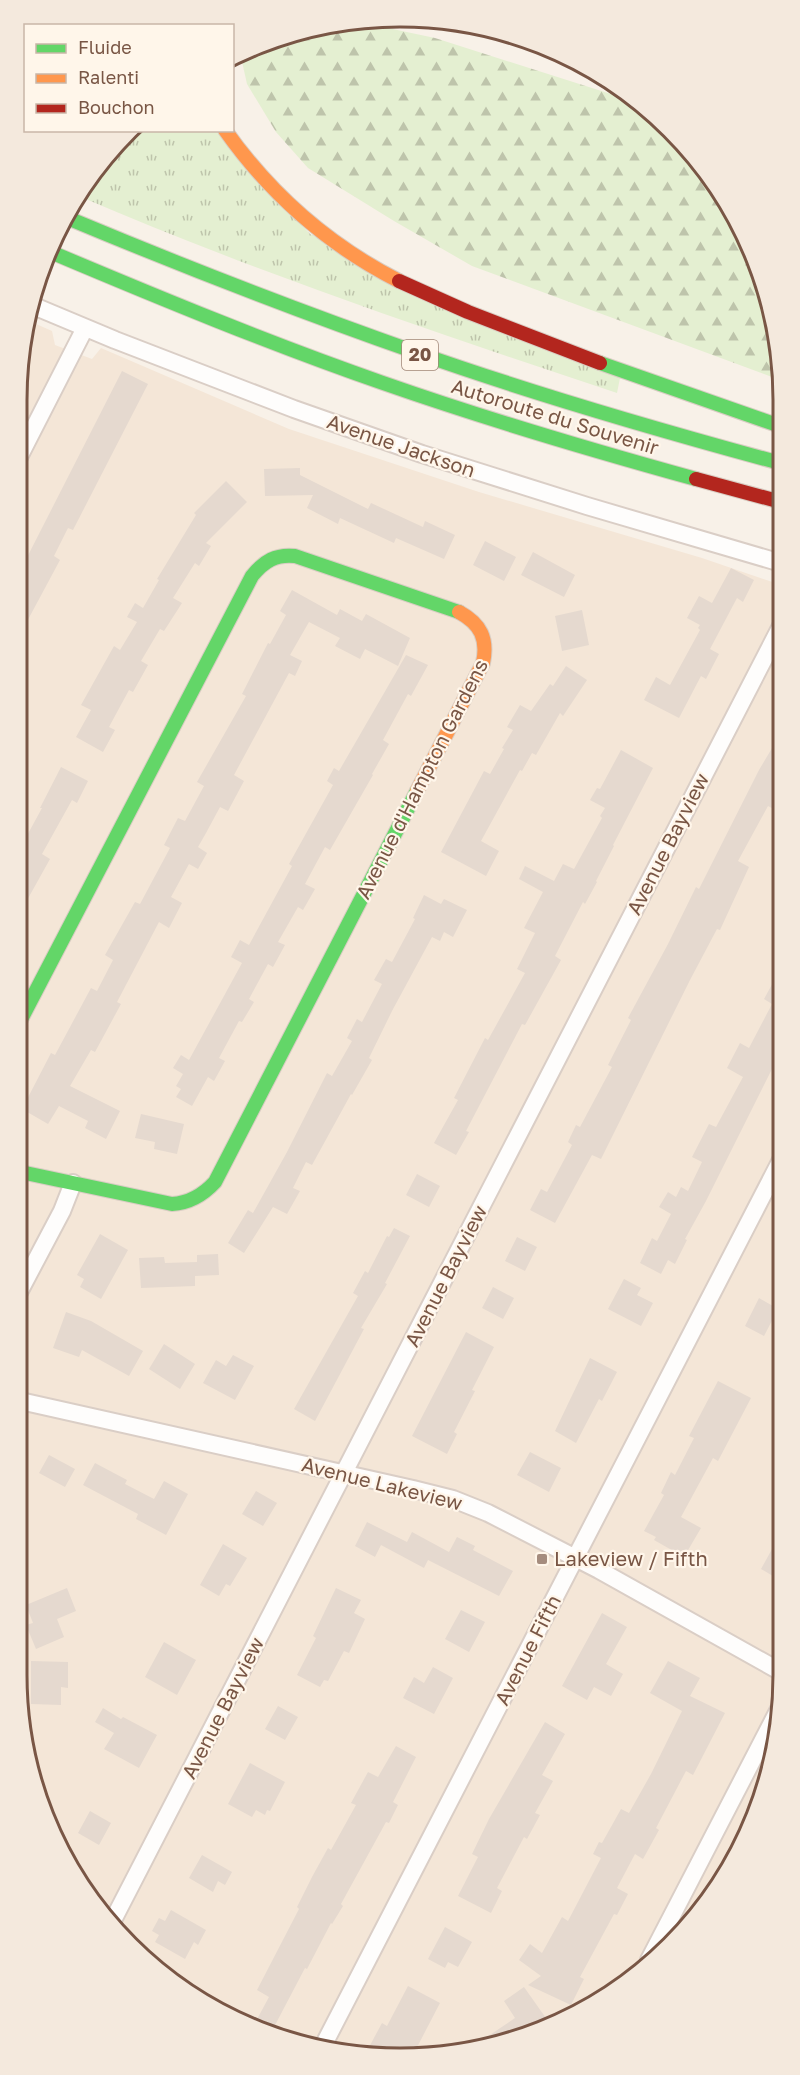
<svg xmlns="http://www.w3.org/2000/svg" width="800" height="2075" font-family="'Golos Text',sans-serif">
<style>
.residential{fill:#f4e6d7}
.grass{fill:url(#grass-tufts)}
.forest{fill:url(#forest-firs)}
.building{fill:#e5d9cf}
.lines{fill:none;stroke-linecap:round;stroke-linejoin:round}
.street-casing{stroke:#dacec6;stroke-width:20}
.fast-casing{stroke:#d9cdc3;stroke-width:16}
.slow-casing{stroke:#d9cdc3;stroke-width:16}
.jam-casing{stroke:#d9cdc3;stroke-width:16}
.street{stroke:#fefdfc;stroke-width:16}
.fast{stroke:#63d668;stroke-width:14}
.slow{stroke:#ff974d;stroke-width:14}
.jam{stroke:#b3261e;stroke-width:14}
.poi-dot{fill:#a58c7e;stroke:#fff6ea;stroke-width:2}
.labels{text-anchor:middle;stroke-width:4.5;stroke-linejoin:round;paint-order:stroke}
.shield{fill:#fff6ea;stroke:#a18676;stroke-width:1.5}
.shield-label{font-size:18px;font-weight:bold;fill:#795645}
.street-label{font-size:20px;fill:#795645;stroke:#fff6ea}
.poi-label{font-size:20px;fill:#795645;stroke:#fff6ea;text-anchor:start}
.rim{fill:none;stroke:#795645;stroke-width:3}
</style>
<defs>
<pattern id="grass-tufts" width="24" height="20" patternUnits="userSpaceOnUse" patternTransform="scale(1.5)"><rect width="24" height="20" fill="#e4efd1"/><path d="M3 7l-1-3M5 7V3M7 7l1-3M15 17l-1-3M17 17v-4M19 17l1-3" fill="none" stroke="#bec4ab"/></pattern>
<pattern id="forest-firs" width="22" height="20" patternUnits="userSpaceOnUse" patternTransform="scale(1.5)"><rect width="22" height="20" fill="#e4efd1"/><path d="M5 1l3.5 6h-7zM16 11l3.5 6h-7z" fill="#bec4ab"/></pattern>
</defs>
<rect width="100%" height="100%" fill="#f8f1e8"/>
<path class="residential" d="M27 320 52 331 55 345 92 359 101 348 289 429 479 492 702 558 781 585 783 1675 770 1775 704 1908 613 1994 475 2051 350 2055 209 2007 111 1928 37 1799 16 1675V400Z"/>
<path class="grass" d="M137 131H216L310 234 620 378 617 393C436 333 256 272 81 197L96 166Z"/>
<path class="forest" d="M350 20 435 38 636 102 689 147 744 231 780 350V380L472 266 394 221 308 168 276 132 247 84 241 57Z"/>
<path class="building" d="M122 371 148 384 73 530 68 528 54 556 60 560 16 642V579Z
M300 468V475L368 509 371 503 423 527 425 521 455 535 444 559 396 538 394 543 340 518 338 524 307 508 313 495 265 496 264 469Z
M226 481 247 502 206 543 211 546 199 566 195 563 173 598 182 603 164 631 160 629 141 661 148 665 133 692 129 690 109 727 115 730 103 752 76 737 91 710 81 705 114 646 120 650 137 622 127 617 135 603 143 608 159 580 157 579 196 515 194 513Z
M485 541 516 557 504 581 473 565Z
M533 552 575 575 564 597 521 575Z
M731 568 754 580 743 602 737 598 710 649 719 654 706 679 701 676 679 718 644 700 656 677 670 685 700 630 698 628 700 625 687 618 699 596 712 603Z
M292 590 337 615 340 609 362 621 366 614 410 638 398 666 365 649 360 659 335 646 340 638 309 622 290 655 302 661 295 676 289 673 234 775 244 781 228 811 220 807 206 833 198 847 207 853 198 869 189 864 171 897 182 903 169 928 159 922 117 1002 121 1004 95 1052 91 1050 70 1086 120 1111 106 1139 85 1128 88 1121 59 1106 48 1124 22 1109 51 1053 55 1055 91 988 97 991 113 960 105 955 135 902 140 904 170 848 164 845 178 818 185 821 204 786 197 782 246 696 242 694 268 643 270 644 286 615 280 611Z
M582 610 589 645 562 651 555 616Z
M406 655 428 665 411 696 408 694 383 740 389 744 372 774 373 775 330 850 325 847 305 884 315 889 303 910 298 907 278 942 285 945 273 967 268 964 249 999 254 1002 242 1022 239 1021 219 1058 225 1061 214 1081 208 1077 192 1106 176 1097 181 1089 176 1086 183 1074 173 1068 181 1055 189 1060 242 963 231 957 240 940 249 945 292 866 289 864 333 785 327 781 334 768 339 771Z
M566 666 587 680 563 716 560 713 536 755 532 753 522 771 520 770 481 841 499 851 486 876 441 852 484 771 490 774 504 749 502 748 513 730 507 727 520 705 531 711 550 684 553 686Z
M781 733V813L768 806 738 861 749 867 720 930 717 929 690 980 601 1159 592 1155 555 1223 530 1210 541 1189 547 1192 572 1145 568 1142 576 1125 580 1127 612 1067 608 1065 631 1020 628 1018 668 944 696 887 699 889 759 770Z
M621 750 653 768 613 845 614 846 596 881 597 882 585 904 583 902 555 956 561 960 525 1025 522 1024 466 1131 469 1132 456 1155 434 1143 458 1100 454 1098 485 1038 488 1040 525 973 517 969 535 933 524 928 543 892 519 879 525 866 554 881 563 864 574 869 602 818 600 816 605 808 590 800 597 788 600 789Z
M61 767 88 781 77 803 72 800 42 854 50 859 16 920V837L24 841 42 808H40Z
M424 895 441 904 444 899 467 910 453 937 444 932 440 941 432 937 392 1011 369 1058 372 1060 352 1095 351 1094 312 1165 306 1162 293 1188 300 1191 287 1214 273 1207 244 1253 228 1243 248 1210 253 1213 287 1152 327 1073 332 1076 352 1041 347 1038 357 1019 362 1022 382 984 374 980 386 959 392 962 415 919 413 918Z
M782 966V1049L706 1201 685 1239 687 1240 675 1264 668 1260 661 1274 640 1263 652 1238 657 1241 671 1214 659 1207 668 1192 676 1197 681 1187 688 1191 702 1162 692 1157 709 1124 716 1127 743 1077 727 1068 740 1043 749 1048 772 1004 764 999Z
M141 1114 184 1124 177 1154 154 1149 155 1142 135 1138Z
M417 1174 440 1186 429 1207 406 1195Z
M394 1228 410 1236 385 1283 387 1284 361 1328 364 1329 315 1421 294 1409 358 1296 353 1293 365 1271 368 1273 387 1236 389 1237Z
M100 1234 128 1250 101 1299 80 1287 84 1279 77 1275Z
M517 1237 537 1247 525 1271 505 1261Z
M218 1254 219 1275 195 1276V1286L141 1288 139 1258 164 1257 165 1263 197 1262V1255Z
M624 1279 641 1288 637 1295 653 1303 641 1326 608 1309Z
M493 1287 514 1298 503 1319 482 1308Z
M759 1298 778 1309 764 1336 745 1326Z
M66 1312 91 1321 143 1351 129 1376 82 1350 79 1357 53 1348Z
M466 1332 494 1347 472 1390 475 1391 454 1432 457 1434 447 1454 412 1436Z
M164 1344 195 1364 180 1389 149 1369Z
M233 1355 254 1366 235 1400 203 1383 216 1360 226 1366Z
M590 1358 617 1372 602 1401 599 1399 576 1443 555 1431Z
M718 1381 751 1398 718 1461 713 1458 681 1517 701 1528 684 1557 654 1540 656 1537 644 1531 664 1495 661 1493 671 1472 675 1475 694 1438 689 1436Z
M530 1452 561 1468 549 1492 517 1475Z
M49 1455 75 1469 65 1487 39 1473Z
M95 1463 127 1480 125 1484 154 1499 164 1481 188 1494 166 1535 136 1519 138 1514 83 1485Z
M256 1491 277 1503 263 1526 242 1514Z
M367 1522 407 1542 412 1532 449 1552 457 1537 475 1546 473 1550 513 1571 499 1596 428 1560 424 1568 381 1545 375 1557 355 1546Z
M783 1529V1582L761 1569Z
M223 1544 247 1558 230 1586 226 1584 219 1596 200 1585Z
M67 1588 76 1611 57 1619 64 1637 36 1649 26 1625 33 1623 26 1605Z
M336 1588 361 1600 354 1613 365 1619 349 1653 344 1651 328 1681 324 1680 320 1687 297 1675 316 1638 313 1636Z
M461 1610 485 1622 469 1652 445 1639Z
M602 1613 627 1627 606 1664 623 1674 611 1696 594 1687 587 1700 562 1686Z
M164 1642 196 1660 177 1695 145 1677Z
M31 1661 68 1662V1688L61 1687V1705L31 1704Z
M668 1661 700 1678 690 1696 725 1713 693 1775 686 1771 656 1828 659 1830 643 1859 635 1854 617 1888 628 1894 617 1915 614 1914 580 1977 584 1979 571 2005 528 1985 541 1976 519 1960 530 1944 542 1953 562 1917 568 1921 601 1858 593 1854 599 1842 602 1843 621 1809 629 1813 651 1774 682 1711 650 1693Z
M433 1667 453 1678 434 1714 403 1698 414 1677 424 1683Z
M278 1706 298 1717 285 1740 265 1729Z
M103 1708 121 1719 123 1717 157 1735 139 1768 104 1749 114 1733 95 1722Z
M545 1722 565 1734 542 1775 553 1781 535 1813 540 1815 527 1839 524 1837 497 1888 502 1891 491 1913 458 1896 478 1857 472 1854 489 1819Z
M396 1746 416 1757 393 1802 398 1805 389 1823 386 1822 341 1904 343 1906 332 1924 331 1923 307 1969 305 1968 273 2029 255 2023 269 1997 257 1990 299 1909 297 1907 312 1877 328 1848 331 1850 356 1805 351 1803 368 1772 378 1777Z
M250 1763 285 1782 270 1811 267 1810 265 1815 256 1810 252 1817 228 1804Z
M90 1811 111 1823 99 1845 78 1833Z
M202 1855 232 1872 225 1885 218 1881 213 1892 189 1878Z
M171 1910 206 1930 198 1945 194 1942 185 1959 155 1942 159 1935 152 1931 159 1918 165 1921Z
M445 1927 472 1942 458 1967 448 1962 445 1968 428 1959Z
M408 1986 440 2003 414 2053 377 2054 368 2049 382 2023 387 2026Z
M524 1987 548 2021 484 2047 481 2041 515 2018 504 2001Z"/>
<g class="lines">
<g class="street-casing">
<path id="street" d="M29 304 115 340 294 409 422 454 587 506 781 563
M16 463 85 328
M16 1298 62 1211 73 1183
M16 1400 413 1489 453 1499 488 1513 599 1570 783 1673
M110 1926 781 626
M649 1960 779 1709
M323 2046 782 1158"/>
</g>
<g class="fast-casing">
<path id="fast" d="M486 29 523 40
M70 219C185 267 301 312 418 353 537 395 658 430 780 463
M53 253C162 299 271 344 383 383 486 419 591 450 696 479
M600 363 780 426
M16 1029 252 576C264 561 276 554 295 556L459 612
M16 1171 172 1204C190 1203 203 1195 215 1182L417 791"/>
</g>
<g class="slow-casing">
<path id="slow" d="M225 130C271 195 328 245 399 281
M417 791 483 663C488 639 481 624 459 612"/>
</g>
<g class="jam-casing">
<path id="jam" d="M399 281 468 312 600 363
M696 479 781 502"/>
</g>
<use href="#street" class="street"/>
<use href="#fast" class="fast"/>
<use href="#slow" class="slow"/>
<use href="#jam" class="jam"/>
</g>
<rect class="poi-dot" x="536" y="1553" width="12" height="12" rx="3"/>
<g class="labels">
<rect class="shield" x="402" y="340" width="36" height="30" rx="4.5"/>
<g class="shield-label">
<text x="420" y="361">20</text>
</g>
<g class="street-label">
<text transform="translate(555 417) rotate(17)" y="7">Autoroute du Souvenir</text>
<text transform="translate(401 446) rotate(19)" y="7">Avenue Jackson</text>
<text transform="translate(422 779) rotate(-63)" y="7">Avenue d'Hampton Gardens</text>
<text transform="translate(668 844) rotate(-63)" y="7">Avenue Bayview</text>
<text transform="translate(446 1276) rotate(-63)" y="7">Avenue Bayview</text>
<text transform="translate(382 1484) rotate(14)" y="7">Avenue Lakeview</text>
<text transform="translate(528 1650) rotate(-63)" y="7">Avenue Fifth</text>
<text transform="translate(223 1708) rotate(-63)" y="7">Avenue Bayview</text>
</g>
<g class="poi-label">
<text x="554" y="1566">Lakeview / Fifth</text>
</g>
</g>
<path d="M0 0H800V2075H0ZM400 27H400A373 373 0 0 1 773 400V1675A373 373 0 0 1 400 2048H400A373 373 0 0 1 27 1675V400A373 373 0 0 1 400 27Z" fill="#f4e9dd" fill-rule="evenodd"/>
<path class="rim" d="M400 27H400A373 373 0 0 1 773 400V1675A373 373 0 0 1 400 2048H400A373 373 0 0 1 27 1675V400A373 373 0 0 1 400 27Z"/>
<rect x="24" y="24" width="210" height="108" fill="#fff6ea" stroke="#c9b6a8" stroke-width="1.5"/>
<rect x="36" y="44" width="30" height="9" fill="#63d668" stroke="#c9b6a8" stroke-width="1.5"/>
<text x="78" y="54" font-size="18" fill="#795645">Fluide</text>
<rect x="36" y="74" width="30" height="9" fill="#ff974d" stroke="#c9b6a8" stroke-width="1.5"/>
<text x="78" y="84" font-size="18" fill="#795645">Ralenti</text>
<rect x="36" y="104" width="30" height="9" fill="#b3261e" stroke="#c9b6a8" stroke-width="1.5"/>
<text x="78" y="114" font-size="18" fill="#795645">Bouchon</text>
</svg>
